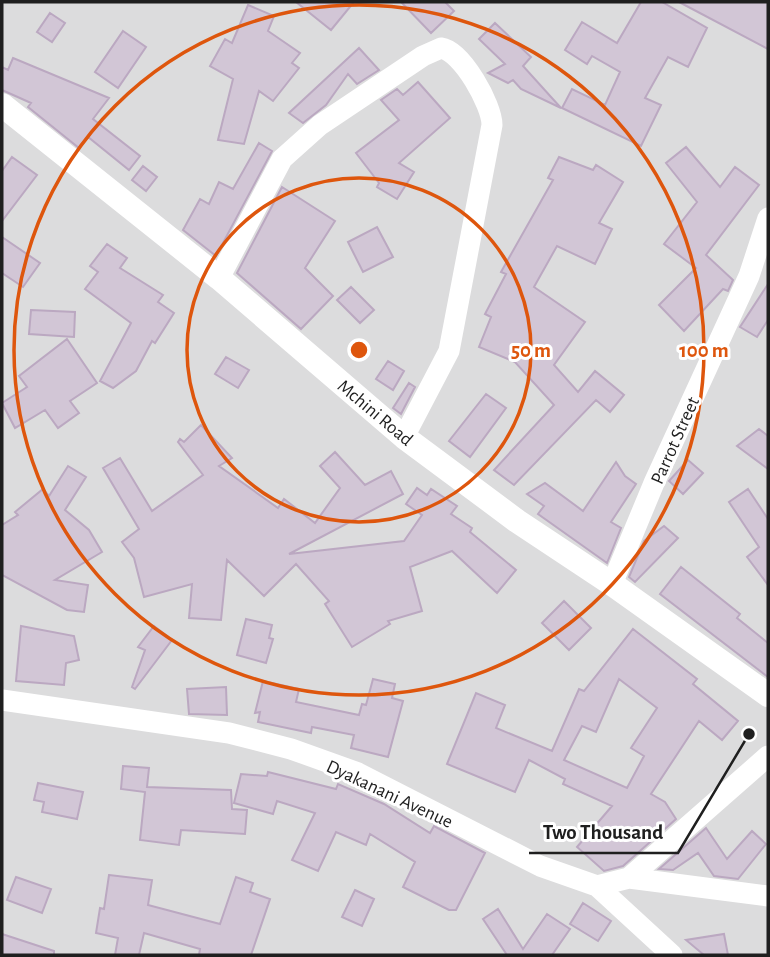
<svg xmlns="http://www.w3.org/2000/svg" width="770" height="957" font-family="'Alegreya Sans',sans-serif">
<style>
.residential{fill:#dcdcdd}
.building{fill:#d2c6d6;stroke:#bba8c1;stroke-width:2;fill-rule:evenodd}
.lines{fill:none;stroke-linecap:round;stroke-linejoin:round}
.minor{stroke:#fff;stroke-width:21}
.tertiary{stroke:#fff;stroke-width:24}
.ring{fill:none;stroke:#de560d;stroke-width:3.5}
.labels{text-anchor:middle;stroke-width:6;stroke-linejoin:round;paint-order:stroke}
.street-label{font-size:19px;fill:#1f1f1f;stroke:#fff}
.centre{fill:#de560d;stroke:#fff;stroke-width:3.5}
.ring-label{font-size:21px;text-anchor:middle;font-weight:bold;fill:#de560d;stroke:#fff;stroke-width:6;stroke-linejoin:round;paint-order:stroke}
.leader{fill:none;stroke:#1f1f1f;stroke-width:2.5}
.callout-dot{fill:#1f1f1f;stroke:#fff;stroke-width:2.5}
.callout-label{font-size:21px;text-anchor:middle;font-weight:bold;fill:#1f1f1f;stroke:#fff;stroke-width:6;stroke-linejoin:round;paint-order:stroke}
</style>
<rect width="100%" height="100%" fill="#efe5ef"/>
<path class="residential" d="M2 2H768V955H2Z"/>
<path class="building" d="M296 2H354L331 30Z
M401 2H445L454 11 431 33Z
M641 2H662L707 28 688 67 668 57 645 98 661 105 641 146 562 108 572 89 605 105 620 72 592 56 587 64 565 50 582 22 617 43Z
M679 2H768V49Z
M248 5 274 16 268 31 300 53 292 63 299 68 273 101 259 91 244 144 218 140 233 79 210 66 225 39 232 43Z
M50 13 65 23 52 42 37 32Z
M495 23 531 57 523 66 561 108 521 89 513 80 508 83 488 73 505 64 479 39Z
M123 31 146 47 118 88 95 72Z
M359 48 379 70 357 84 348 74 326 105 303 123 289 113Z
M13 58 109 98 93 119 140 156 129 170 88 137 79 148 28 107 31 103 2 90V67L8 70Z
M418 82 450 118 399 163 414 172 397 199 377 187 379 183 356 153 399 120 381 100 397 89 403 95Z
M259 143 272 151 216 256 183 230 200 199 209 204 219 182 233 189Z
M686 147 720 187 735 167 759 185 706 255 733 280 728 291 723 289 684 331 659 305 696 268 664 244 697 202 666 163Z
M12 157 37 175 2 221V171Z
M559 157 593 170 596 165 623 182 599 223 612 229 595 264 557 246 534 287 585 322 554 365 578 392 595 371 624 395 610 412 596 400 514 485 494 470 554 405 515 362 479 347 491 317 485 314 506 274 501 272 553 180 548 178Z
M143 166 157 177 146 191 132 180Z
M282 187 335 221 305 268 333 296 301 329 237 273Z
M377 227 393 257 363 272 348 242Z
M2 237 40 263 23 287 2 273Z
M107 244 127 258 120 268 163 295 158 302 174 313 155 343 152 341 136 371 113 388 100 381 131 323 85 289 98 272 90 266Z
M768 284V320L757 337 740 327Z
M351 287 374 310 360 323 337 300Z
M31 310 75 312 74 337 29 334Z
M67 339 97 383 70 401 79 413 58 428 45 410 15 428 2 403 27 387 19 376Z
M226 357 249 370 238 388 215 374Z
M388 361 404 371 393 390 376 379Z
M409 383 415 387 401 414 393 408Z
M486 394 506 408 470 457 449 441Z
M201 425 232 458 219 466 278 508 284 499 315 523 340 488 320 466 335 452 365 485 391 471 403 494 289 554 404 541 422 515 406 504 417 488 427 495 431 489 457 506 451 514 472 528 470 532 516 570 497 593 452 551 410 567 422 611 388 621 390 624 352 647 325 604 329 601 296 564 264 596 227 560 221 620 189 618 192 584 144 597 134 558 122 542 139 529 103 468 120 458 152 511 203 475 178 442 180 439 184 442Z
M759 429 768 436V469L737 446Z
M688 460 703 473 683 494 669 481Z
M616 462 625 476 636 484 611 522 621 528 607 563 538 514 544 506 527 494 545 483 583 511Z
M68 466 86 477 65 510 89 530 102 552 55 580 88 585 84 612 67 610 2 575V525L18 515 15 512 43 489 49 496Z
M748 489 768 519V585L747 557 759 547 729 502Z
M664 526 678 538 635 582 629 577 644 541Z
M681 567 740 614 737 618 768 643V677L660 594Z
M564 601 591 628 569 650 542 623Z
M246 619 272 625 269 638 273 639 266 663 237 655Z
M21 626 74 636 79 660 66 663 64 685 16 681Z
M154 626 172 640 135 689 132 687 145 650 138 647Z
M633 629 697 679 693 684 738 721 722 740 699 721 651 794 665 802 676 819 623 866 604 871 577 847 612 806 563 784 565 779 529 760 515 792 447 764 476 693 505 705 496 728 552 751 579 689 584 691ZM619 679 657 708 631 748 644 756 627 788 564 760 582 726 596 732Z
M373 679 395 684 392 698 403 701 388 757 351 748 354 735 312 727 311 733 258 722 260 712 255 713 263 681 299 689 296 702 359 715 362 704 366 705Z
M226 687 227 715 189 714 187 689Z
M123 766 149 768 147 787 231 790 232 809 247 810 245 834 181 830 179 845 140 840 145 792 121 789Z
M268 772 336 789 338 784 384 804 430 833 434 826 485 853 456 910H449L403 887 415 862 370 834 366 845 336 832 318 871 292 860 315 813 277 801 273 814 234 803 241 774 267 776Z
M38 783 83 792 77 819 42 812 44 802 34 800Z
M706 828 727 859 752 831 766 844 738 879 714 876 698 853 673 870 659 869Z
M109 875 152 880 148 905 220 924 236 877 253 883 250 892 270 899 251 955H199L200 949 144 933 139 955H115L118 938 96 933 100 908 104 909Z
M16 877 51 889 42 913 7 900Z
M355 890 374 899 362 926 342 917Z
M583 903 611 921 598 941 570 924Z
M498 909 523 949 547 914 570 929 552 955H507L483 919Z
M2 934 54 951V955H2Z
M724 934 728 955H704L686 940Z"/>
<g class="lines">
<path class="minor" d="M219 278 282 159 320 125 423 56 441 48C462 51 492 105 492 125L449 351 404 437
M612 584 654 483 749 276 768 218
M2 700 229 733 291 749 358 773 540 866 597 886 629 878 768 896
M629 878 768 756
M597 886 672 955"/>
<path class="tertiary" d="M2 105 219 278 404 437 517 521 612 584 768 695"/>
</g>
<g class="ring">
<circle cx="359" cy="350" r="172"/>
<circle cx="359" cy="350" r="345"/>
</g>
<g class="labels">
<g class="street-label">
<text transform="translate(376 412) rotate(40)" y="7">Mchini Road</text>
<text transform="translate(674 440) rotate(-66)" y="7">Parrot Street</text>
<text transform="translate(390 793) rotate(25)" y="7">Dyakanani Avenue</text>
</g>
</g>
<circle cx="359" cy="350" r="10" class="centre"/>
<g class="ring-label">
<text x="531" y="357">50 m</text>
<text x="704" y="357">100 m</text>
</g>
<path class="leader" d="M749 734L678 853H529"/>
<circle class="callout-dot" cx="749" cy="734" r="7"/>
<g class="callout-label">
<text x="603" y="839">Two Thousand</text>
</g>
<rect width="770" height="957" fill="none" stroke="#1f1f1f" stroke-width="7"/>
</svg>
